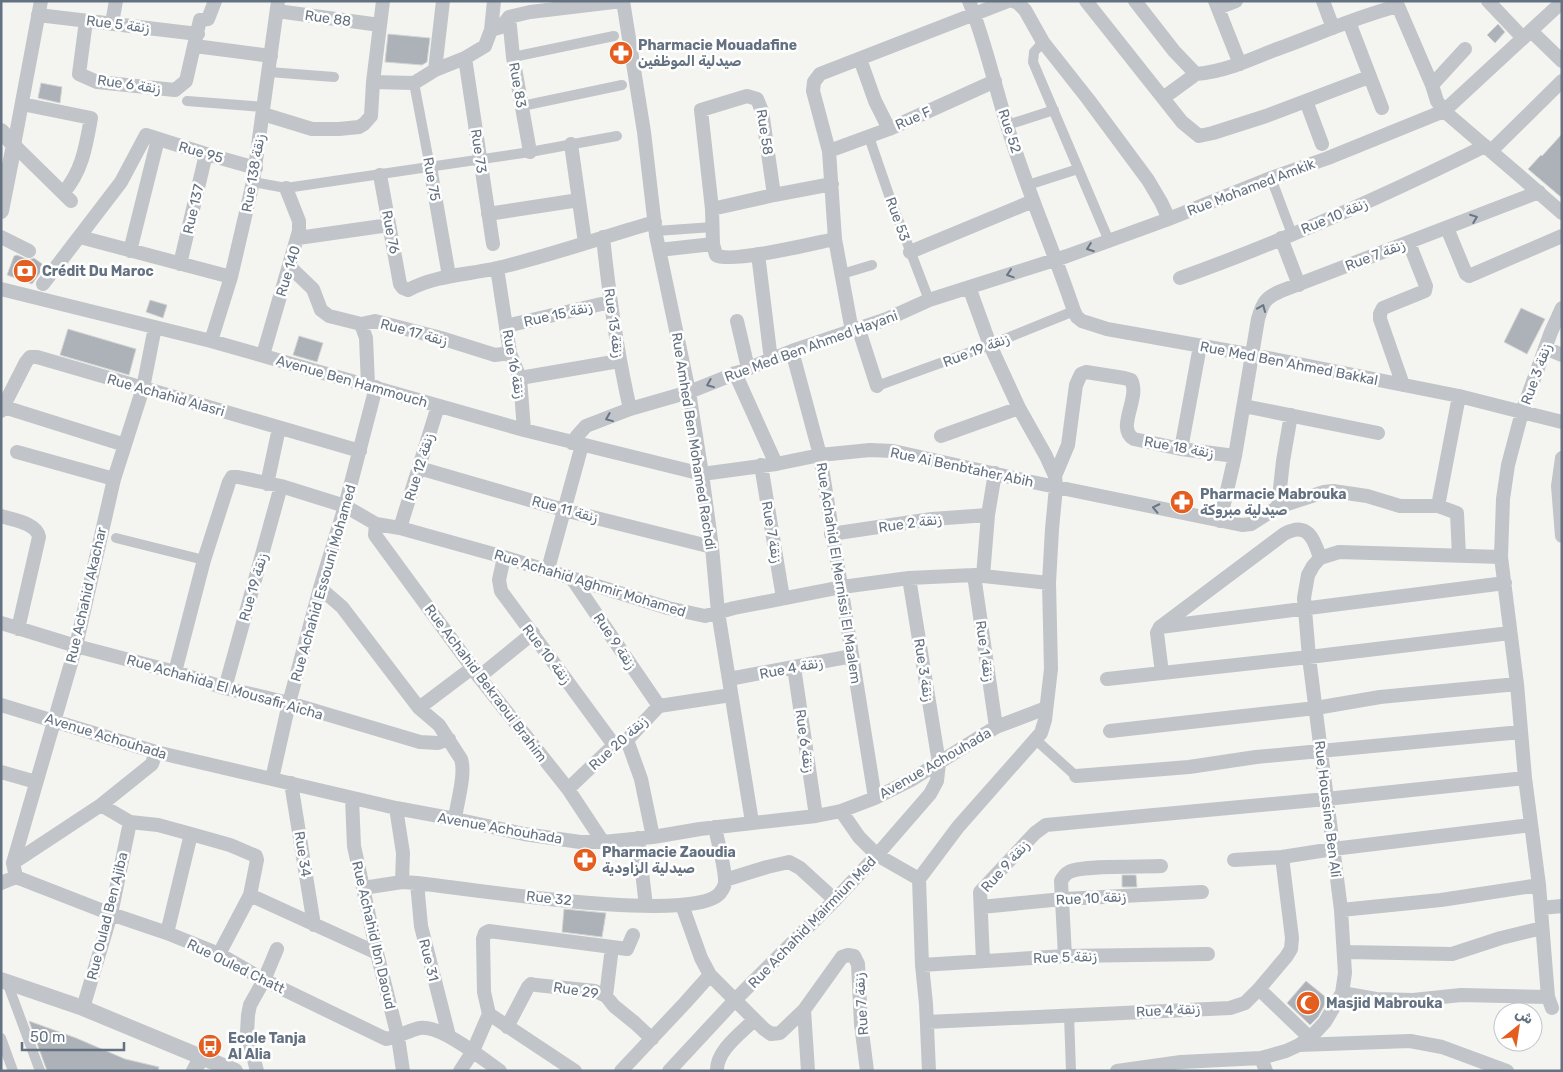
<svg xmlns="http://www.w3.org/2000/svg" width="1563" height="1072" font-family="Rubik,'Noto Sans Arabic',sans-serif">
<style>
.building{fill:#acb2b8;stroke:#d5d5d3}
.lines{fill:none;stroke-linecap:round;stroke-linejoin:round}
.pedestrian{stroke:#c1c4c8;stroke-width:10}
.minor{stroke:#c1c4c8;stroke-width:14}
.tertiary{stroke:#c1c4c8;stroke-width:16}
.oneway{stroke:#687585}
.labels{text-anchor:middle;stroke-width:5;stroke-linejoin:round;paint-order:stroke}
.street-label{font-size:14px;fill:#637181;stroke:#fff}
.poi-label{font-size:14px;font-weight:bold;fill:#637181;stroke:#fff;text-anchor:start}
</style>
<rect width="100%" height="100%" fill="#f4f4f0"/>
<path class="building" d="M1498 24 1505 32 1495 43 1487 35Z
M388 34 430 38 427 62 422 65 385 62Z
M41 83 62 87 60 103 38 98Z
M1562 134V198L1528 169 1541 155 1542 156Z
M17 255 29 260 34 258 45 266 32 284 7 275 14 256Z
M150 300 167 305 163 318 146 312Z
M1521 308 1545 319 1527 354 1504 342Z
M68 329 136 349 129 375 60 355Z
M299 336 323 343 317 362 293 355Z
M1122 875H1136L1137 887H1122Z
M564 909 606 913 602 937 562 932Z
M1306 981 1328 999 1318 1017 1310 1025 1287 1003Z
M29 1021 76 1038 125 1059 159 1067 158 1071H47Z"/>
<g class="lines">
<path class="pedestrian" d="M1043 42 1034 52 1033 62 1109 241
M513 57 614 36
M269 72 334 77
M414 83 430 167
M187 101 264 107
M522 106 622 85
M1007 125 1054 110
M869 137 890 198 929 300
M1271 178 1292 234
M253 182 286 188 530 152 617 136
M1028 185 1078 169
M656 231 713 227
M842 274 872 265
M877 386 990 345 1074 311
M116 538 204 560
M1036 740 1076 776
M7 982 40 1071
M1069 1015 1071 1071
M1 1038 13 1071"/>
<path class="minor" d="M41 1 14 145 71 201
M623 1 644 132 656 235 689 392 702 474 712 547 718 612 752 822
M969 1C985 41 994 83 1007 125 1026 188 1053 248 1074 311L1077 317 1082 321 1107 329 1253 355 1459 396 1562 422
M1013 1 1018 3 1025 10 1043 42 1088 99 1148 180 1161 202 1169 219
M1086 1 1182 122 1199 136 1213 133 1266 116 1369 77
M1135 1 1174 51 1196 74C1222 72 1248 61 1272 51 1314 36 1355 17 1398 6
M1215 1 1240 64
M1323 1 1333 28
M1488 1 1523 38
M1398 6 1432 85 1437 101 1444 111 1521 177 1562 213
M1218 8 1236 1
M277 11 380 25
M38 15 198 34
M509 17 513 57 530 152
M86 21 79 74 97 82 175 90 186 81 200 20 208 19 215 1
M1349 22 1382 108
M112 23 116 1
M491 30 494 1
M1531 31 1562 61
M195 46 271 56
M465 58 493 244
M860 59 875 101 889 129
M435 70 443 1
M373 82 414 83 435 70 465 58 485 46 491 30 501 27 509 17 530 12 622 1
M1432 85 1465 49
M1163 98 1196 74
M1306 101 1322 144
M22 104 91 118C86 146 82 172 63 193
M263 114 312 129H339L359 127 364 124 371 116 373 82 383 1
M571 144 585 243
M829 151 889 129 995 81
M1491 151 1562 81
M430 167 449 276
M380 175 400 284 403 288 408 290C436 275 467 275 497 268 550 256 602 237 655 222
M712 209 774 195 832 184
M488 214 579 200
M1447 228 1466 274 1469 276 1562 236
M1 237 29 251
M80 237 231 277
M603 237C609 295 617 352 630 409
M298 238 389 225
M1281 238 1299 285
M713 244 716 255C730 264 815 243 835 239
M659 250 713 244 712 209 701 110 747 96 757 99 762 111 774 195
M130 251 158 139
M910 252 1033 201
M758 254 771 360
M180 264 206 154
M289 266 313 289 321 310 329 316 361 324 375 321 441 338 495 355 510 353
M497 268 510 353 520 378 524 430
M1180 278C1284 241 1386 195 1485 146
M43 284 121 182 146 135 206 154 256 168
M1 289 211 341 524 430 702 474 776 464 820 455 870 450 893 451 1032 482 1242 525 1251 524 1278 507 1324 492 1333 491 1367 496 1400 506H1438L1457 513 1459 556
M737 321 748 368
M361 324 366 338 368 385
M506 326 610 302
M859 330 877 386
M852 331 835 239 829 151 813 91 814 82 820 74 1008 1
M211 341 231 277 253 182 278 1
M1545 348 1562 355
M792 351 820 455 875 798
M263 355 299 231V221L286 188
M735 373 776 464
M520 378 619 361
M1403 385 1380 319V314L1383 308 1425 291 1426 286 1409 243
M1244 406 1378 433
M4 407 125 445
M1 411 26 362 30 357H37L360 451
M941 436 1019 408
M572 443 577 436 586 426 630 409 689 392 792 351 887 319 929 300 1067 256 1166 220 1271 178 1328 158 1444 111 1562 2
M1181 449 1200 346
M17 452 114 479
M1562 458 1558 486 1562 536
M761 465 783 598
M419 468 564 510 712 547
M1055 476 1068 445 1076 385 1081 374 1086 372 1124 378 1131 380C1141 398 1115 428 1134 439L1181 449 1235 456
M267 484 279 428
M1438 506 1459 396
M1278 507 1283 461 1291 415
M1 516C13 520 37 523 39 537L18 629
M1220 521 1235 456 1258 319C1263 302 1265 298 1281 291L1539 192
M376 524 375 535 479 677 568 789 603 842
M400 528 438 406
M831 534 932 519 988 515
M504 557 499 580 501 591 614 745
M548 569 582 445
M974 575 996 727
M983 576 988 515 995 473
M571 577 659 706
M320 588 342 607 419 708 439 725 461 759C466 774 457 802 455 819
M1 623 76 646 175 672 225 688 289 703 420 742 438 743 449 739
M1160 627 1505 583
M794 667 816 816
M175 672 204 560 229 482 232 477H238L281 486 345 506 376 524 400 528 504 557 668 608 705 616 734 608 842 587 909 578 974 575 1049 583
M1162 673 1157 633 1160 627 1284 534C1307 521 1314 538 1320 558
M479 677 533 633
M729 679 852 656
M1107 679 1309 657 1510 633
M225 688 281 486
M1 705 156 752 396 808 455 819 524 834 580 842H603L653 837 700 829 816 816 841 811 875 798 911 780 996 727 1046 708
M419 708 472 668
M1110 731 1316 708 1380 697 1517 684
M627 740 641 779 653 837
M1 772 36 782
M1076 776 1189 767 1256 757 1521 732
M272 779 289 703 320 588 345 506 376 387
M291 783 314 925
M568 789 614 745 627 740 659 706 731 695
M352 798 354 846 377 953 398 1037 403 1071
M101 805 130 822 158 825 191 834 230 845 256 856 257 860 250 895 219 954
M396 808 403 853 402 882
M841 811 859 837 877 855 919 879
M638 838 646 906
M1234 860 1282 857 1333 849 1531 825
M13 863 101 805 152 764 156 752
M16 877 13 863 76 646 114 479 143 388 155 327
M16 877 111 914 167 933 219 954 264 980 386 1039C399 1037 409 1030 420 1028 441 1025 483 1059 500 1071
M725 880 767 867 789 862 800 868 835 900
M1 883 16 877
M417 883 421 926 449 1036
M363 888 402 882 417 883C464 888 694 925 720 893 723 889 726 884 725 879 724 863 718 843 715 827
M250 895 377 953
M682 905 701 958 710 975 764 1029 771 1034 780 1033 804 1010 842 957 848 955 854 956 858 964 861 1024 867 1071
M981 907 1063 899 1202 892
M1541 908 1562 906
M1341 910 1441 900 1539 885
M167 933 191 834
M1345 952 1452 954 1501 938 1542 928
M1065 956 1061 881C1063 877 1065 874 1069 872 1082 865 1142 867 1161 866
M983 961 980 892 1035 833 1046 825 1326 799 1525 778
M922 965 1065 956 1208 954
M1259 989 1310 1038
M1342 993 1376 999 1413 1000 1461 995 1548 997
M606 996 612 947 627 949 633 935
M83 1008 111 914 130 822
M1552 1008 1548 997 1539 885 1525 778 1517 684 1501 557 1503 499 1508 465 1522 412 1551 332 1562 308
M804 1010 808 1071
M489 1014 575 1071
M927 1022 1230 1008 1245 1003 1259 989 1286 957 1291 949 1292 938 1282 857
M507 1027 528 987 531 984 536 985 595 991 606 996 614 1006 635 1023 652 1039
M1299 1045 1410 1041 1442 1047 1507 1071
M1261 1058 1266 1071
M257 1071 247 1033 248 1015 250 1005 264 980 277 949
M460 1071 473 1051 489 1014 484 992 483 939 485 933 489 931 612 947
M621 1071 685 1003 710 975
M669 1071 735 1000 835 900 877 855 930 794 937 781 939 763 909 578
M717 1071C716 1051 741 1033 754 1020
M929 1071 926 1004 922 965 919 879 958 827 1041 733 1045 720 1051 669 1049 583 1052 529 1056 487 1055 476 1046 456 1019 408 990 345 969 287
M1117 1071 1181 1062 1261 1058 1286 1051 1299 1045 1310 1038 1325 1022 1342 993 1345 973 1341 910 1309 657 1304 598 1308 575 1313 566 1320 558 1339 552 1501 557"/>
<path class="tertiary" d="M1 131 14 145 1 211
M1 980 83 1008 235 1071
M194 1071 202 1056"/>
</g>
<defs><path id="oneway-chevron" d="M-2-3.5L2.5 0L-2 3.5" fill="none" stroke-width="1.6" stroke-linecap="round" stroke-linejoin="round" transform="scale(1.25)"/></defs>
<g class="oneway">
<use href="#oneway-chevron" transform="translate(1474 218) rotate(-21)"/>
<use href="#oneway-chevron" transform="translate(1090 248) rotate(160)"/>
<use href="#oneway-chevron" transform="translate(1010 274) rotate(162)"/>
<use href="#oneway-chevron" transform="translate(1262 308) rotate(-67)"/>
<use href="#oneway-chevron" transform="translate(710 384) rotate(158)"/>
<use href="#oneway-chevron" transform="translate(609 418) rotate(158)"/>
<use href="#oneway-chevron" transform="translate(1156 508) rotate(-168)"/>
</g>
<defs>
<g id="pharmacy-disc" transform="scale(1.25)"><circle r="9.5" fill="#e45e20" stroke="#fff"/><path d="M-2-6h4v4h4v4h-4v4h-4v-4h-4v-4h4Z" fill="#fff"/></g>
<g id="bank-disc" transform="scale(1.25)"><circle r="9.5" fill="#e45e20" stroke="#fff"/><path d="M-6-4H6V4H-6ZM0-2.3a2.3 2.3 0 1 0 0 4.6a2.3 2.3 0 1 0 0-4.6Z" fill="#fff"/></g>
<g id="mosque-disc" transform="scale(1.25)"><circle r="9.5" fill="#e45e20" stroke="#fff"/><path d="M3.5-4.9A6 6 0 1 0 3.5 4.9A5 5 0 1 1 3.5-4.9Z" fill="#fff"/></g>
<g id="bus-disc" transform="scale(1.25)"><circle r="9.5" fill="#e45e20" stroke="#fff"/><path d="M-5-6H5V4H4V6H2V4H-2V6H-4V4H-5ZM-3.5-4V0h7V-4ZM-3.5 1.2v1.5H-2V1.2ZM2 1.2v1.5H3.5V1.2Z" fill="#fff"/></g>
</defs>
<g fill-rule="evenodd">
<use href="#pharmacy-disc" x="621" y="53"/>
<use href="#bank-disc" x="25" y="271"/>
<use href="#pharmacy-disc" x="1182" y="502"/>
<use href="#pharmacy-disc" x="585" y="860"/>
<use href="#mosque-disc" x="1308" y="1003"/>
<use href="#bus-disc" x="210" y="1046"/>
</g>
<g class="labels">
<g class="street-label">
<text transform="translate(328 18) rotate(8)" y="5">Rue 88</text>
<text transform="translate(118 24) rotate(7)" y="5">Rue 5 زنقة</text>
<text transform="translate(129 84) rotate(8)" y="5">Rue 6 زنقة</text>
<text transform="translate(518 85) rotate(80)" y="5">Rue 83</text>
<text transform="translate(913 118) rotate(-24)" y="5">Rue F</text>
<text transform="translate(1010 131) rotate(72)" y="5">Rue 52</text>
<text transform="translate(765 132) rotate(81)" y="5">Rue 58</text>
<text transform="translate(479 151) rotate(82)" y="5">Rue 73</text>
<text transform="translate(201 152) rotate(16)" y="5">Rue 95</text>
<text transform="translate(253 173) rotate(-80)" y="5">Rue 138 زنقة</text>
<text transform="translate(432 179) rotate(80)" y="5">Rue 75</text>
<text transform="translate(1251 187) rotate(-21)" y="5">Rue Mohamed Amkik</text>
<text transform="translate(193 209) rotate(-77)" y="5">Rue 137</text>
<text transform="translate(1334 216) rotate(-23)" y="5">Rue 10 زنقة</text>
<text transform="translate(898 219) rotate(70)" y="5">Rue 53</text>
<text transform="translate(391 232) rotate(79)" y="5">Rue 76</text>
<text transform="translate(1375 255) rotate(-21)" y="5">Rue 7 زنقة</text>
<text transform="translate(288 271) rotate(-73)" y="5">Rue 140</text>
<text transform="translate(558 314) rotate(-13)" y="5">Rue 15 زنقة</text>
<text transform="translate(614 323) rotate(82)" y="5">Rue 13 زنقة</text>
<text transform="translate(414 332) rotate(15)" y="5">Rue 17 زنقة</text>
<text transform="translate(811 346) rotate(-20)" y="5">Rue Med Ben Ahmed Hayani</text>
<text transform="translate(976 350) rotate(-21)" y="5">Rue 19 زنقة</text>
<text transform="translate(1289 363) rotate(11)" y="5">Rue Med Ben Ahmed Bakkal</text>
<text transform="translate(514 364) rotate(79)" y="5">Rue 16 زنقة</text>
<text transform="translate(1536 374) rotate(-70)" y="5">Rue 3 زنقة</text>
<text transform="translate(352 381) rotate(16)" y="5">Avenue Ben Hammouch</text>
<text transform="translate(166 395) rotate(16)" y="5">Rue Achahid Alasri</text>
<text transform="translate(694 441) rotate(81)" y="5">Rue Amhed Ben Mohamed Rachdi</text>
<text transform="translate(1179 447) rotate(10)" y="5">Rue 18 زنقة</text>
<text transform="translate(419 467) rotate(-73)" y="5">Rue 12 زنقة</text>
<text transform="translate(962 467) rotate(12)" y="5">Rue Ai Benbtaher Abih</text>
<text transform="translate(565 509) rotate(15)" y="5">Rue 11 زنقة</text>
<text transform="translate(910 523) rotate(-8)" y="5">Rue 2 زنقة</text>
<text transform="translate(772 532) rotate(80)" y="5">Rue 7 زنقة</text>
<text transform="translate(839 573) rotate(81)" y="5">Rue Achahid El Mernissi El Maalem</text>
<text transform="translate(323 583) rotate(-74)" y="5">Rue Achahid Essouni Mohamed</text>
<text transform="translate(590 583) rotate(17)" y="5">Rue Achahid Aghmir Mohamed</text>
<text transform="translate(253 587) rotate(-74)" y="5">Rue 19 زنقة</text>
<text transform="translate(86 595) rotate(-77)" y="5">Rue Achahid Akachar</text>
<text transform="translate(615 641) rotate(56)" y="5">Rue 9 زنقة</text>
<text transform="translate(985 651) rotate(82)" y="5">Rue 1 زنقة</text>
<text transform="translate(547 654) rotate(53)" y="5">Rue 10 زنقة</text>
<text transform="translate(791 668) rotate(-11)" y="5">Rue 4 زنقة</text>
<text transform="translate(924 670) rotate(81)" y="5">Rue 3 زنقة</text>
<text transform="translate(486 683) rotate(53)" y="5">Rue Achahid Bekraoui Brahim</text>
<text transform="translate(225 687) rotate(16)" y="5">Rue Achahida El Mousafir Aicha</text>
<text transform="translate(106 736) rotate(17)" y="5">Avenue Achouhada</text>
<text transform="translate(805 741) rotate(82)" y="5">Rue 6 زنقة</text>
<text transform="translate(618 743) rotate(-42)" y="5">Rue 20 زنقة</text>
<text transform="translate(935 763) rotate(-30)" y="5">Avenue Achouhada</text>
<text transform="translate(1328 809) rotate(83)" y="5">Rue Houssine Ben Ali</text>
<text transform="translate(500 828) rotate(10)" y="5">Avenue Achouhada</text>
<text transform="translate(303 854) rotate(81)" y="5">Rue 34</text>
<text transform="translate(1005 866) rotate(-48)" y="5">Rue 9 زنقة</text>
<text transform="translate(549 898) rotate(6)" y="5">Rue 32</text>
<text transform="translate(1091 898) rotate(-3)" y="5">Rue 10 زنقة</text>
<text transform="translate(107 916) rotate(-76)" y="5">Rue Oulad Ben Ajiba</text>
<text transform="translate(812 922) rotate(-46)" y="5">Rue Achahid Mairmiun Med</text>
<text transform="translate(374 935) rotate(77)" y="5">Rue Achahid Ibn Daoud</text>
<text transform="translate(1065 957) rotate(-2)" y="5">Rue 5 زنقة</text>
<text transform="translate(429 960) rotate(76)" y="5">Rue 31</text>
<text transform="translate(236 966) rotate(26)" y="5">Rue Ouled Chatt</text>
<text transform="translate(576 990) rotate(9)" y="5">Rue 29</text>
<text transform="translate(861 1004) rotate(-94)" y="5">Rue 7 زنقة</text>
<text transform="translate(1168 1010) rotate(-3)" y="5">Rue 4 زنقة</text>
</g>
<g class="poi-label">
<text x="638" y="50">Pharmacie Mouadafine<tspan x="638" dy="16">صيدلية الموظفين</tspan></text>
<text x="42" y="276">Crédit Du Maroc</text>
<text x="1200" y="499">Pharmacie Mabrouka<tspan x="1200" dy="16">صيدلية مبروكة</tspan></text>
<text x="602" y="857">Pharmacie Zaoudia<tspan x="602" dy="16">صيدلية الزاودية</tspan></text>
<text x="1326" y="1008">Masjid Mabrouka</text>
<text x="228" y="1043">Ecole Tanja<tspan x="228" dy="16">Al Alia</tspan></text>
</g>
</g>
<rect width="1563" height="1072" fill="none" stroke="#637181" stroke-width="5"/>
<g transform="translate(1518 1027) rotate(30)"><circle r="24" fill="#ffffff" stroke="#c1c6cd"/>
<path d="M0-4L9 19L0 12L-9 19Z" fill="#e45e20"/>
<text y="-8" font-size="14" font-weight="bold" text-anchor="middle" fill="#637181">ش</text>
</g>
<path d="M22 1042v8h102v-8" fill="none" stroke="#637181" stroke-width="2.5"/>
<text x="30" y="1042" font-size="15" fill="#637181" stroke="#ffffff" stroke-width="4" paint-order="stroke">50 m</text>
</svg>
